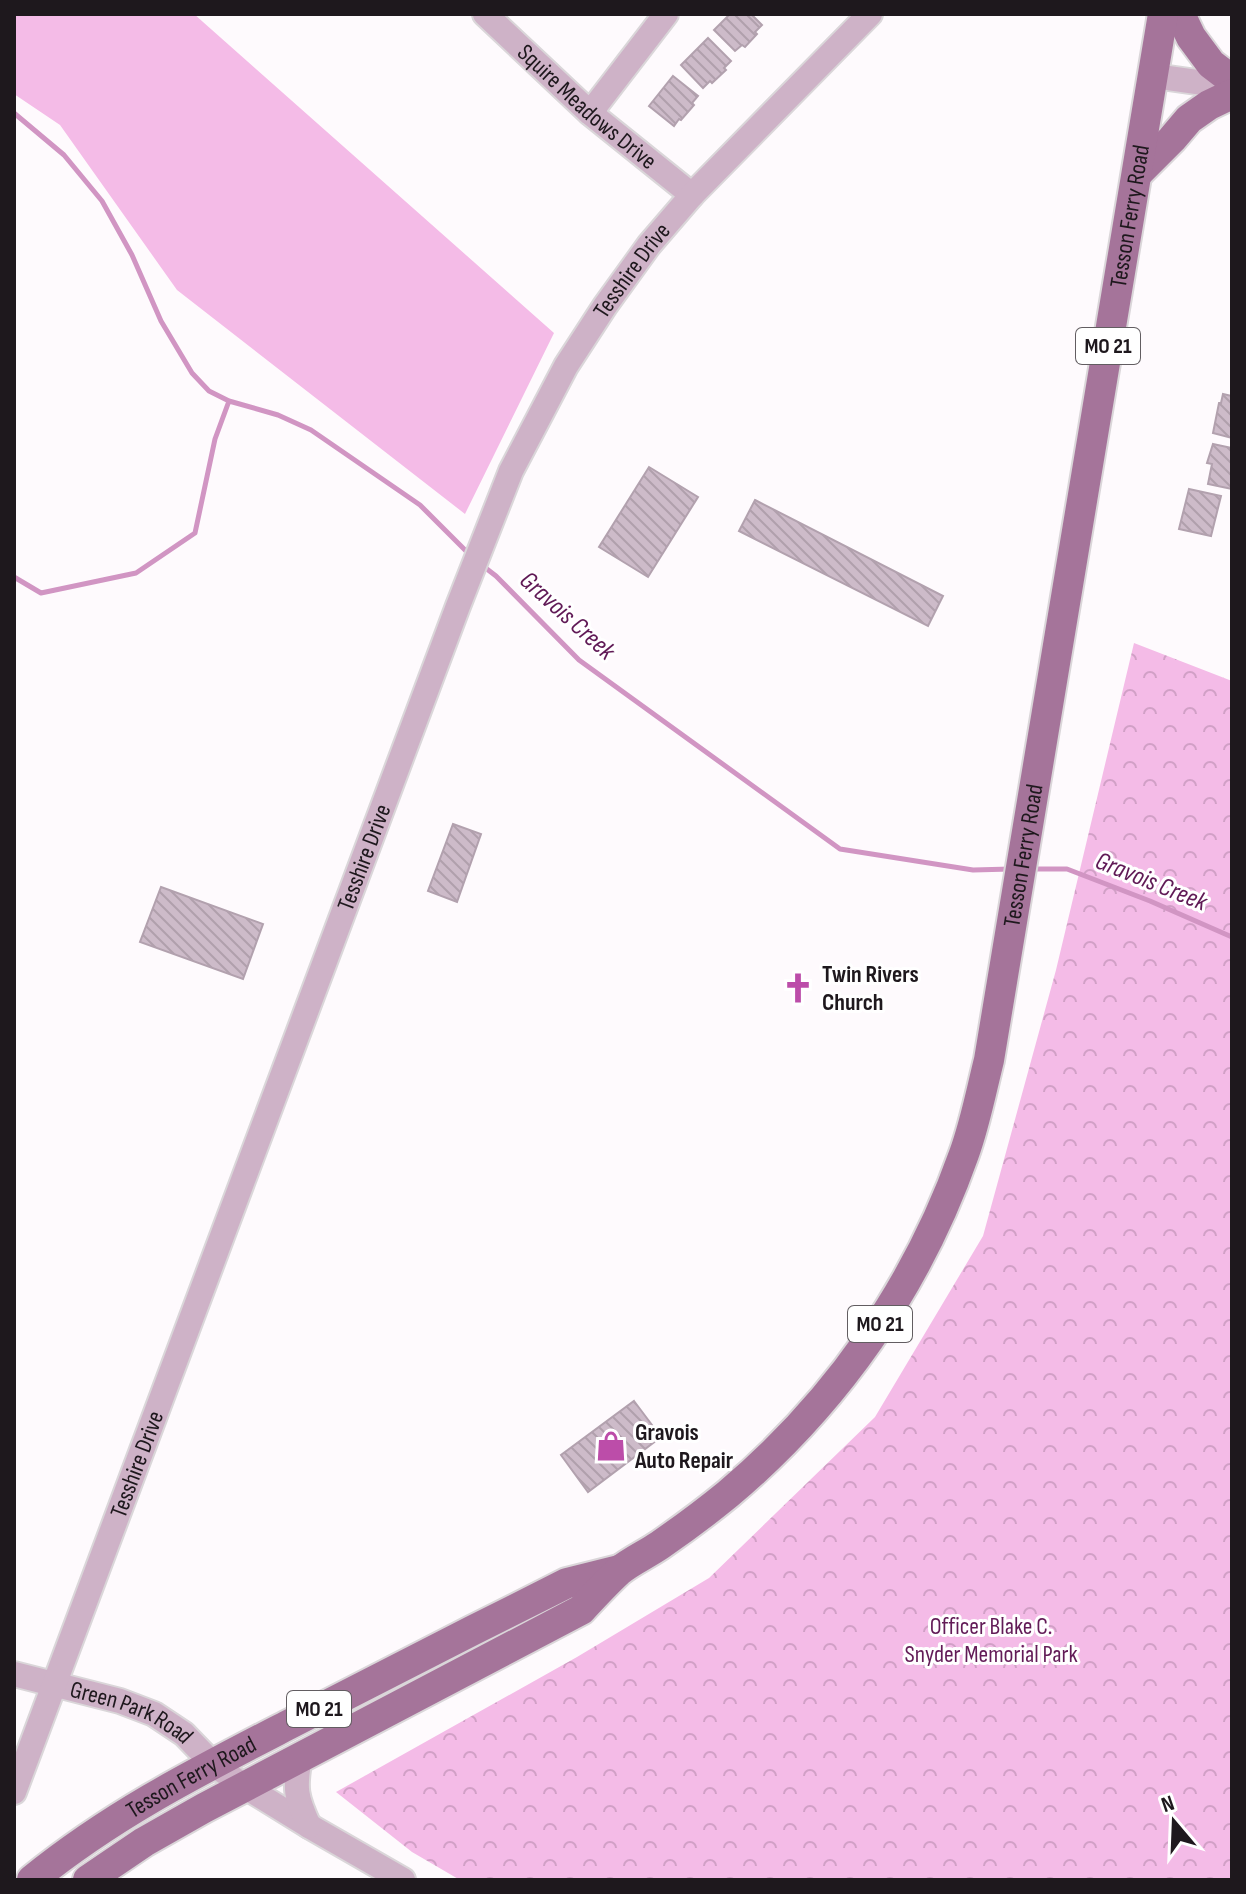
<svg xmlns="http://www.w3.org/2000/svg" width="1246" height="1894" font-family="'Sofia Sans Condensed',sans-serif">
<defs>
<pattern id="park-crowns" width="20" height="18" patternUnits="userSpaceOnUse" patternTransform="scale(2)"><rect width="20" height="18" fill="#f4bbe7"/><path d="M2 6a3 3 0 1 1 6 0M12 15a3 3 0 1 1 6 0" fill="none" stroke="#d1a0c6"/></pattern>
<pattern id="building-back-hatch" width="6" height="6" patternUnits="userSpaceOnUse" patternTransform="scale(2)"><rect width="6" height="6" fill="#cdbbc9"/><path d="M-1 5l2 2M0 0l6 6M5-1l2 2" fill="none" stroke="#b0a0ac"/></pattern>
</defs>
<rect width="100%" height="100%" fill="#fefafd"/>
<path fill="url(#park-crowns)" d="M1134,643L1232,681V1880H460L412,1852L336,1792L577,1657L709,1578L875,1417L983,1236L1056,970Z"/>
<path fill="#f4bbe7" d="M14,14H194L554,333L465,514L177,290L60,125L14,94Z"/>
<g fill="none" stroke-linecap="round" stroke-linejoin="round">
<path stroke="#d195c3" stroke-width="5" d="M14,113L64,155L102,201L132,255L161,321L192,373L209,391L229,401L278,415L311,430L420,505L469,554
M483,566L496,576L579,660L840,849L973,870L1011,869
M14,577L41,593L136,573L195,533L215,439L229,401
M1029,869H1067L1150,901L1232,937"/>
</g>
<path fill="url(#building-back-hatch)" stroke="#b2a1ae" stroke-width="2" d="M730,14H751L762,25L755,32L757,34L745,47L742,45L735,51L714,30Z
M708,38L731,61L724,68L726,70L712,83L710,81L703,88L681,65Z
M673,76L698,96L692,103L694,105L681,120L679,119L674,126L649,106Z
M1223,394L1232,396V438L1213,433L1219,403H1221Z
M1213,444L1232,448V489L1208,484L1212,464L1207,463Z
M649,467L698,497L648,577L599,547Z
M1189,489L1221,496L1211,536L1179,529Z
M755,500L943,596L928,626L739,531Z
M453,824L481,834L457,902L428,891Z
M161,887L263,924L243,979L140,942Z
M634,1401L661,1437L588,1492L561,1455Z"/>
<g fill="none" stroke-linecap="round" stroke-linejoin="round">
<g stroke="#dad6d9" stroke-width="28">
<g id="minor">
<path id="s1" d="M485,14L590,113L692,195"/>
<path d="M1154,76L1232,87"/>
<path d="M590,113L666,14"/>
<path id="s2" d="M14,1674L120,1701L154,1714L184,1734L213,1764L244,1786L309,1826L403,1880"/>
<path d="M300,1758C294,1788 296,1798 309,1826"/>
<path id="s3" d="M14,1792L458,606L511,471L566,366L605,306L649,245L692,195L870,14"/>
</g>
</g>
<g stroke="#dad6d9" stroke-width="34">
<g id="major">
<path d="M1180,14L1191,37L1211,64L1232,80"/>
<path d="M1137,174L1172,139L1189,119L1209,105L1232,94"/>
<path id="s4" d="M32,1880C112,1815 195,1773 286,1726C379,1678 473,1630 567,1583L619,1570"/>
<path id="s5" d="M88,1880L144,1842L204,1808L581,1610C593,1597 606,1583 619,1571C631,1561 647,1554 660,1545C683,1529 706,1512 728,1494C836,1403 917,1287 964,1154C975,1124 981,1092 989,1060L1163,14"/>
</g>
</g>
<use href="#minor" stroke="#ceb2c7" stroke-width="24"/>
<use href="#major" stroke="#a5749a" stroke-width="30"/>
</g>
<defs>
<g id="church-bare" transform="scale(2.4)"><path d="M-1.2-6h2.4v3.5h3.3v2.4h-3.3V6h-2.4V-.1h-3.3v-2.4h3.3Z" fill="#bc4da9" stroke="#fff" stroke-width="2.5" paint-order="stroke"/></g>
<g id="shop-bare" transform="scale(2.4)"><path d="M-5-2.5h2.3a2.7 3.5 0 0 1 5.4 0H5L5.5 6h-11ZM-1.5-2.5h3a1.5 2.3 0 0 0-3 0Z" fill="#bc4da9" stroke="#fff" stroke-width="2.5" paint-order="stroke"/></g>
</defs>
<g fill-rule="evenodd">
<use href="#church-bare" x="798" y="988"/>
<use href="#shop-bare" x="611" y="1446"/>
</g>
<g text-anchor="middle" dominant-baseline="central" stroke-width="6" stroke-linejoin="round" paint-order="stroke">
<g fill="#fff" stroke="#625d61" stroke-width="2">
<rect x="1076" y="328" width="64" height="36" rx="6"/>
<rect x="848" y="1306" width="64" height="36" rx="6"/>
<rect x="287" y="1691" width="64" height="36" rx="6"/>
</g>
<g font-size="22" font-weight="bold" fill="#1e181d">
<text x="1108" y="346">MO 21</text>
<text x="880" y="1324">MO 21</text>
<text x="319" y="1709">MO 21</text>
</g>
<g font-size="24" fill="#1e181d" stroke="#fff">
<text stroke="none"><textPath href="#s1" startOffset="138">Squire Meadows Drive</textPath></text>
<text stroke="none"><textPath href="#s5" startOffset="2122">Tesson Ferry Road</textPath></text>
<text stroke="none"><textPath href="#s3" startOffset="1646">Tesshire Drive</textPath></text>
<text stroke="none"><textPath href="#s5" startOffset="1474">Tesson Ferry Road</textPath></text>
<text stroke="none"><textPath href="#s3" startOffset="998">Tesshire Drive</textPath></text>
<text stroke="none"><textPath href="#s3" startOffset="350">Tesshire Drive</textPath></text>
<text stroke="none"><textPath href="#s2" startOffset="124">Green Park Road</textPath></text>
<text stroke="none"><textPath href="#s4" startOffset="190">Tesson Ferry Road</textPath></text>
</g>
<g font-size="24" font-weight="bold" fill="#1e181d" stroke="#fff" text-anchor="start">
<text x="822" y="974">Twin Rivers<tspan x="822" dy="28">Church</tspan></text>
<text x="635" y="1432">Gravois<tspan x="635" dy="28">Auto Repair</tspan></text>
</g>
<g font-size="24" fill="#621b57" stroke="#fff">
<text x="991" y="1626">Officer Blake C.<tspan x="991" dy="28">Snyder Memorial Park</tspan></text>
</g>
<g font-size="26" font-style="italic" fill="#601a56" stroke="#fff">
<text transform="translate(567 616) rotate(42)">Gravois Creek</text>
<text transform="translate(1151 882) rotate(22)">Gravois Creek</text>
</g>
</g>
<rect width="1246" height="1894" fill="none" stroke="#1e181d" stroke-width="32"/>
<g transform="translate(1174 1822) rotate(341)" stroke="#ffffff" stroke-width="6" paint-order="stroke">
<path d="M0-6L14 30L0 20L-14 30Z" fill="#1e181d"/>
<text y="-12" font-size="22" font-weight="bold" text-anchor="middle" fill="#1e181d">N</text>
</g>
</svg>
